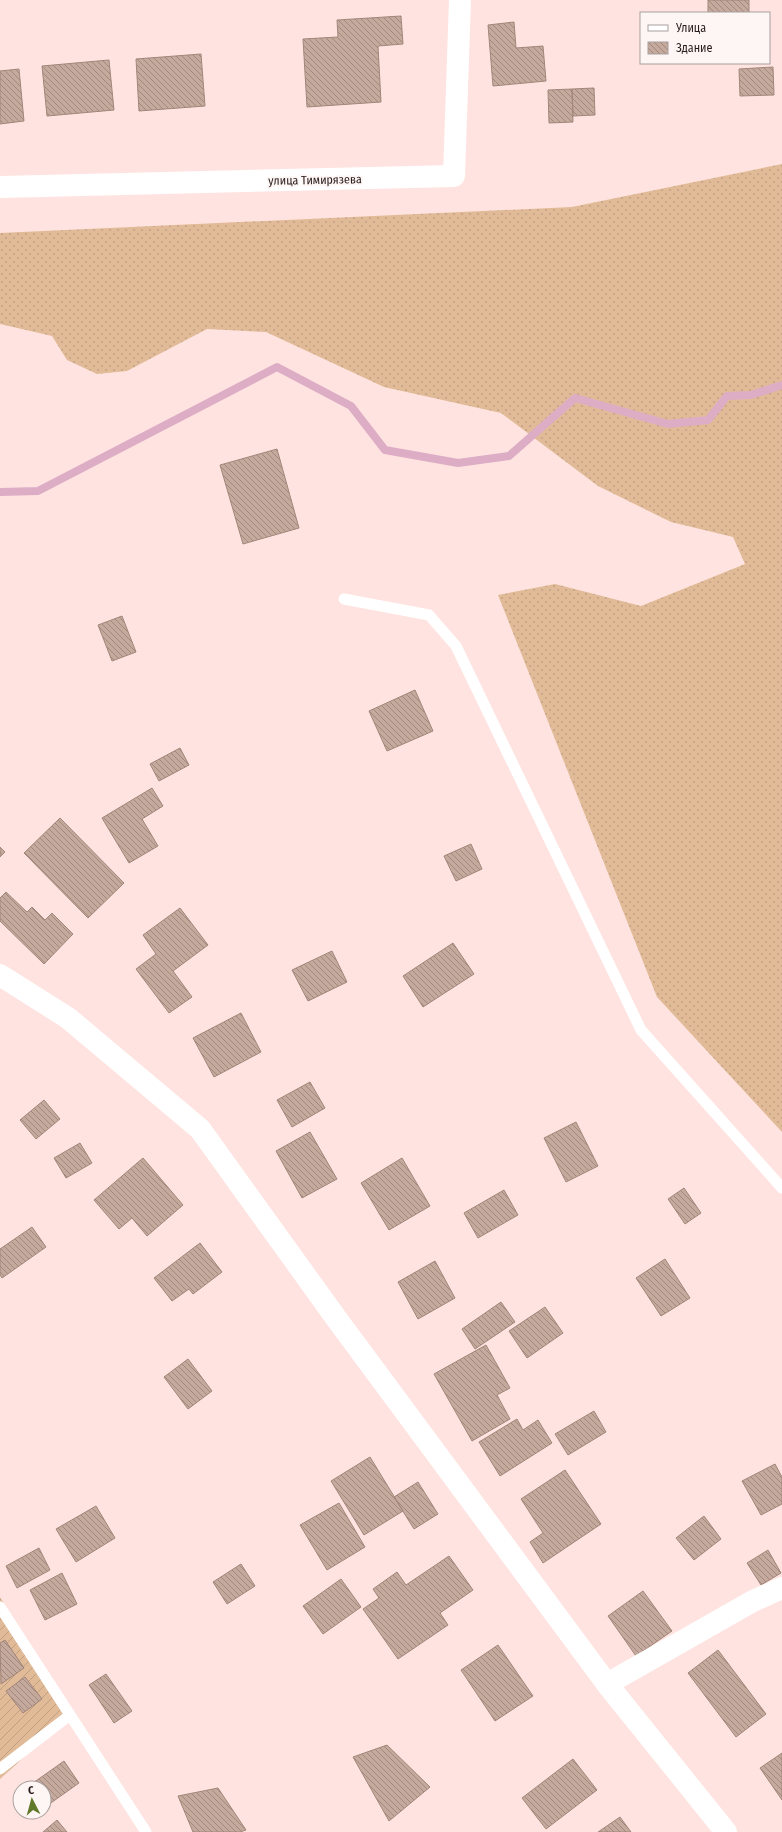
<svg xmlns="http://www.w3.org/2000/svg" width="782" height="1832" font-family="'Fira Sans Condensed',sans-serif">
<defs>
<pattern id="grass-dots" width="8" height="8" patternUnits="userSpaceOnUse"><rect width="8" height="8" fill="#e1bb97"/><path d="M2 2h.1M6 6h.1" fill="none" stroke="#c1a082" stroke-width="1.8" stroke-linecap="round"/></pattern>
<pattern id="garden-furrows" width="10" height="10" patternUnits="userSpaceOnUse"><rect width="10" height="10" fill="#e1bb97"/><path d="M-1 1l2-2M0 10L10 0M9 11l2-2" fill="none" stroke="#c1a082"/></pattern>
<pattern id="building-back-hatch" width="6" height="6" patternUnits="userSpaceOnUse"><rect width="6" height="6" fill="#c5a99c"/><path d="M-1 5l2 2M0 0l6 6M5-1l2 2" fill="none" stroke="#a0897e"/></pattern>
</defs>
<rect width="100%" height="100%" fill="#ffe3e0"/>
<path fill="url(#grass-dots)" d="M782,164V1132L657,997L498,595L555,584L641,606L745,564L733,537L671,522L598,486L501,413L384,387L266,332L207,329L127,371L97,374L67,360L52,336L0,324V233L572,207Z"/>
<path fill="url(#garden-furrows)" d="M0,1597L70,1715L0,1779Z"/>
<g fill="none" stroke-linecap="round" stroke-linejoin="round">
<path stroke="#ddadc6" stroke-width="8" d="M0,492L38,491L277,367L351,406L385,450L458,463L509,456L575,398L668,424L708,420L727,396L751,395L782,385"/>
</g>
<path fill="url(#building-back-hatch)" stroke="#a2867a" d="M708,0H749V13H708Z
M401,16L403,44L378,46L381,102L307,107L303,39L338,37L337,20Z
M514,22L516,48L543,46L546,81L493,86L488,25Z
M201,54L205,106L139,111L136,59Z
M109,60L114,110L47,116L42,66Z
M773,67L774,95L740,96L739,69Z
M19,69L24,121L0,124V71Z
M594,88L595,115L573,116L572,89Z
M572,89L573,122L549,123L548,90Z
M277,449L299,528L243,544L220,465Z
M122,616L136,652L112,661L98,625Z
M415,690L433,731L387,751L369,711Z
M180,748L189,765L159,781L150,764Z
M152,788L163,806L142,819L158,846L129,863L102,818Z
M60,818L124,883L88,918L24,853Z
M471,844L482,869L456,881L444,856Z
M0,847L5,852L0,857Z
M6,892L27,912L32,907L45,920L52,913L73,934L44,964L0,921V898Z
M180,908L208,945L173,971L192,997L169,1013L136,969L156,954L143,935Z
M453,943L474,974L423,1007L403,976Z
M332,951L347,982L308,1001L292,970Z
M241,1013L261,1052L214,1077L193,1038Z
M310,1082L325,1108L292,1127L277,1100Z
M44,1100L60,1119L36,1139L20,1120Z
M576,1122L598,1166L566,1182L544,1138Z
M310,1132L337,1179L302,1198L276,1151Z
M80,1143L92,1163L66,1178L54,1158Z
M143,1158L183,1205L147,1236L132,1218L119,1229L94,1200Z
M402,1158L430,1206L389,1230L361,1183Z
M684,1188L701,1213L685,1224L668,1199Z
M504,1190L518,1215L478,1238L464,1213Z
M32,1227L46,1247L2,1278L0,1275V1249Z
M200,1243L222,1272L193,1294L189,1289L172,1301L154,1278Z
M665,1259L690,1298L661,1316L636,1278Z
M435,1261L455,1298L418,1319L398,1282Z
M501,1302L515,1322L475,1349L462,1329Z
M545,1307L563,1333L527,1358L509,1331Z
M486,1345L510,1388L497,1395L510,1419L472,1441L434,1374Z
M188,1359L212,1391L188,1409L164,1377Z
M594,1411L606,1432L568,1455L555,1434Z
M517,1419L523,1430L538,1420L552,1443L500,1476L479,1442Z
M370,1457L403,1511L364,1535L331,1481Z
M775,1464L782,1477V1504L761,1515L742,1481Z
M565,1470L601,1524L543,1563L530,1542L543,1533L521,1499Z
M418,1482L438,1514L414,1529L394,1497Z
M339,1503L365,1547L327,1570L300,1525Z
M96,1506L115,1538L76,1562L56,1529Z
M704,1516L721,1539L694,1560L676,1538Z
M39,1548L50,1570L17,1588L6,1566Z
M768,1550L781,1573L761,1585L747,1563Z
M449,1556L473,1590L440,1613L448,1625L398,1659L363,1609L379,1598L373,1589L397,1572L406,1585Z
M241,1564L255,1586L227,1604L213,1582Z
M62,1573L77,1604L45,1620L30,1590Z
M341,1579L361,1607L323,1634L303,1606Z
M643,1591L672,1631L636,1656L608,1616Z
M5,1640L24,1668L1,1684L0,1643Z
M498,1645L533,1696L495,1721L461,1670Z
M718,1650L766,1714L736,1737L688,1673Z
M106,1674L132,1711L114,1723L89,1685Z
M25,1677L42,1699L23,1713L6,1691Z
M387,1745L430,1787L389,1821L353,1757Z
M782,1753V1800L760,1768Z
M573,1759L597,1790L546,1829L522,1798Z
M64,1761L79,1783L48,1805L44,1799V1788H36L33,1783Z
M218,1788L246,1830L240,1832H193L178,1796Z
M620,1817L631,1832H598Z
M57,1820L67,1832H43Z"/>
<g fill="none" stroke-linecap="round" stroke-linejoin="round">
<path stroke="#fff" stroke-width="11" d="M344,599L429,615L456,646L641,1030L782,1188
M0,1607L146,1832
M0,1769L70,1715"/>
<path stroke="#fff" stroke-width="22" d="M0,187L454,176L460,0
M0,975L68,1018L200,1129L336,1318L607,1684L726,1832
M607,1684L753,1601L782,1588"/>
</g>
<g text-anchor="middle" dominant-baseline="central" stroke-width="3.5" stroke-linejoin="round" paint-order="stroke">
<g font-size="12" fill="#271c1a" stroke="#fdf6f5">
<text transform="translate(315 180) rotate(-1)">улица Тимирязева</text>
</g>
</g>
<rect x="640" y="12" width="130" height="52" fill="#fdf6f5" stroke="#a79f9d"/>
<rect x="648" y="25" width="20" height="6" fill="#ffffff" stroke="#a79f9d"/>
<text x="676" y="32" font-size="12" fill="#271c1a">Улица</text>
<rect x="648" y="42" width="20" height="12" fill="url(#building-back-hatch)" stroke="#a79f9d"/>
<text x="676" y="52" font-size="12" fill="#271c1a">Здание</text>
<g transform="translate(32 1800) rotate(354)"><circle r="19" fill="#fdf6f5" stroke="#a79f9d"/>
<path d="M0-3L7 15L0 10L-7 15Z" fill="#61792b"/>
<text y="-6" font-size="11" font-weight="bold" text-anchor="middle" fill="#271c1a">С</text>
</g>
</svg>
